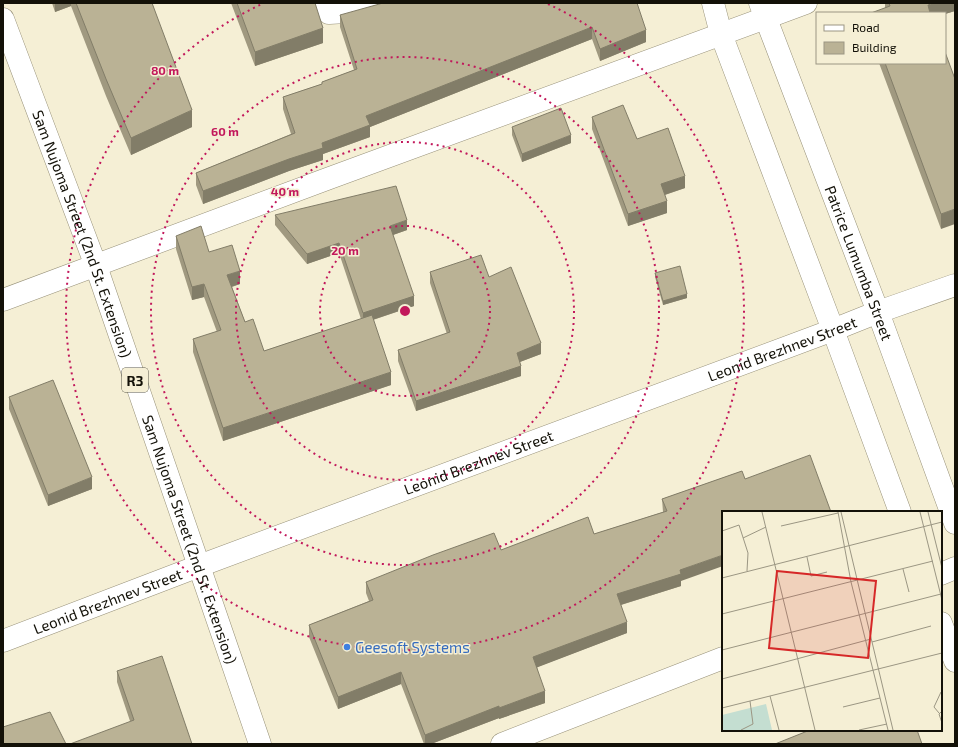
<svg xmlns="http://www.w3.org/2000/svg" width="958" height="747" font-family="'Exo 2',sans-serif">
<rect width="100%" height="100%" fill="#f5efd5"/>
<g fill="none" stroke-linecap="round" stroke-linejoin="round">
<g stroke="#979179" stroke-width="23">
<g id="minor">
<path d="M323,3L329,13L347,12L374,3"/>
<path d="M713,3L721,34L833,330L900,512"/>
<path id="s1" d="M760,3L878,312L955,523"/>
<path d="M3,300L327,179L806,3"/>
<path d="M941,574L955,568"/>
<path d="M941,623L955,661"/>
<path id="s2" d="M3,641L199,566L833,330L878,312L955,285"/>
<path d="M502,744L723,658"/>
</g>
</g>
<g stroke="#979179" stroke-width="23">
<g id="highway">
<path id="s3" d="M3,19L96,266L199,566L260,744"/>
</g>
</g>
<use href="#minor" stroke="#fff" stroke-width="22"/>
<use href="#highway" stroke="#fff" stroke-width="22"/>
</g>
<path fill="#a09980" d="M52,3H152L192,127L131,155L106,96L71,6L55,12Z
M231,3H315L323,43L255,66Z
M637,3L646,42L600,61L592,39L370,127V137L323,154V160L289,171L203,204L196,185V173L291,134L283,109V97L322,84V82L354,70L340,27V15Z
M885,3H889L955,11L945,14V13L885,8Z
M879,63H945L941,229Z
M592,117L637,139L685,188L665,195L667,213L628,226L592,129Z
M512,127L571,143L522,162L512,135Z
M275,215L407,230L393,235L414,306L373,320L391,385L223,441L193,352V339L217,332L204,297L192,300L176,249V236L209,252L240,284L232,287L245,322L264,351L361,319L339,253L307,264L275,225Z
M430,272L489,277L541,354L520,362L521,376L416,411L398,361V350L447,334L430,283Z
M655,273L687,298L663,305L655,277Z
M9,397L92,489L48,506L9,409Z
M742,471L681,581V586L621,605L627,633L537,667L545,703L499,719V718L431,744H424L401,684L338,709L309,637V625L369,601L366,593V582L501,550L594,534L663,512L662,499Z
M117,671L192,744L130,721L117,682Z"/>
<path fill="#827d68" d="M55,3H71V6L55,12Z
M934,3H955V11L945,14V13H928V5Z
M592,27V39L370,127V137L323,154V160L289,171L203,204V191L322,143L366,116Z
M323,28V43L255,66V52Z
M646,30V42L600,61V49Z
M192,110V127L131,155V138Z
M571,135V143L522,162V154Z
M685,176V188L661,196V184Z
M667,201V213L628,226V214Z
M955,209V224L941,229V214Z
M407,220V230L390,236V226Z
M339,243V253L307,264V254Z
M240,271V284L227,288V275Z
M204,284V297L192,300V287Z
M687,294V298L663,305V301Z
M414,296V306L363,323V313Z
M541,343V354L517,363V353Z
M521,366V376L416,411V401Z
M391,372V385L223,441V428Z
M92,477V489L48,506V495Z
M723,555V566L681,581V586L617,606V594L680,570Z
M627,622V633L533,669V657Z
M401,672V684L338,709V697Z
M545,691V703L499,719V708Z
M499,706V718L431,744H425V735Z"/>
<path fill="#bab295" stroke="#827d68" d="M76,3H152L192,110L131,138L106,79Z
M237,3H315L323,28L255,52Z
M383,3H637L646,30L600,49L592,27L366,116L370,125L322,143L323,148L289,159L203,191L196,173L295,133L283,97L322,84V82L357,69L340,15Z
M889,3H934L928,5L930,13H871L890,6Z
M945,52L955,79V209L941,214L885,63H945Z
M623,105L637,139L668,128L685,176L661,184L667,201L628,214L592,117Z
M561,108L571,135L522,154L512,127Z
M396,186L407,220L390,226L414,296L363,313L339,243L307,254L275,215Z
M201,226L209,252L232,245L240,271L227,275L245,322L253,319L264,351L372,315L391,372L223,428L193,339L221,330L204,284L192,287L176,236Z
M481,255L489,277L511,267L541,343L517,353L521,366L416,401L398,350L450,332L430,272Z
M680,266L687,294L663,301L655,273Z
M53,380L92,477L48,495L9,397Z
M810,455L831,512H723V555L680,570L681,574L617,594L627,622L533,657L545,691L499,708V706L425,735L401,672L338,697L309,625L373,600L366,582L433,555L494,533L501,550L588,517L594,534L667,511L662,499L742,471L745,479Z
M162,656L192,744H70L134,720L117,671Z
M50,712L66,744H3V727Z
M810,730H917L922,744H775Z"/>
<g fill="none" stroke="#c2185b" stroke-width="2" stroke-dasharray="2 4">
<circle cx="405" cy="311" r="85"/>
<circle cx="405" cy="311" r="169"/>
<circle cx="405" cy="311" r="254"/>
<path d="M548 4A339 339 0 1 1 262 4"/>
</g>
<circle fill="#3f7fe0" stroke="#f5efd5" stroke-width="1.5" cx="347" cy="647" r="4"/>
<g text-anchor="middle" dominant-baseline="central" stroke-width="3" stroke-linejoin="round" paint-order="stroke">
<rect fill="#f5efd5" stroke="#575446" stroke-width="1" x="122" y="368" width="26" height="24" rx="3"/>
<g font-size="14" font-weight="bold" fill="#131108">
<text x="135" y="380">R3</text>
</g>
<g font-size="15" fill="#131108" stroke="#f5efd5">
<text stroke="none"><textPath href="#s3" startOffset="229">Sam Nujoma Street (2nd St. Extension)</textPath></text>
<text stroke="none"><textPath href="#s1" startOffset="278">Patrice Lumumba Street</textPath></text>
<text stroke="none"><textPath href="#s2" startOffset="832">Leonid Brezhnev Street</textPath></text>
<text stroke="none"><textPath href="#s2" startOffset="508">Leonid Brezhnev Street</textPath></text>
<text stroke="none"><textPath href="#s3" startOffset="553">Sam Nujoma Street (2nd St. Extension)</textPath></text>
<text stroke="none"><textPath href="#s2" startOffset="112">Leonid Brezhnev Street</textPath></text>
</g>
<g font-size="15" fill="#366cbe" stroke="#f5efd5" text-anchor="start">
<text x="355" y="647">Geesoft Systems</text>
</g>
</g>
<g transform="translate(722 511)">
<rect width="220" height="220" fill="#f5efd5"/>
<path d="M44,193L50,219H0V204Z" fill="#c4ded1"/>
<path fill="none" stroke="#9b9683" stroke-width="1" d="M40,1L93,219M116,1L129,71L166,219M119,1L171,219M198,1L220,89M206,1L220,57M59,15L116,2M0,20L17,14L26,42L25,60M21,27L44,16M85,46L89,65L105,61M181,58L187,81M0,67L220,11M0,103L211,50M150,131L209,115M0,139L219,83M0,168L149,128M48,185L57,219M121,196L158,187M0,197L220,142M220,200L217,203L220,212M217,202L212,196L219,181M19,219L31,213L28,190M137,219L165,213"/>
<path fill="#d62828" fill-opacity="0.15" stroke="#d62828" stroke-width="2" d="M55,60L154,70L146,147L47,137Z"/>
<rect width="220" height="220" fill="none" stroke="#131108" stroke-width="2"/>
</g>
<circle cx="405" cy="311" r="6" fill="#c2185b" stroke="#f5efd5" stroke-width="2"/>
<g font-size="12" text-anchor="middle" font-weight="bold" fill="#c2185b" stroke="#f5efd5" stroke-width="3" stroke-linejoin="round" paint-order="stroke">
<text x="165" y="75">80 m</text>
<text x="225" y="136">60 m</text>
<text x="285" y="196">40 m</text>
<text x="345" y="255">20 m</text>
</g>
<rect width="958" height="747" fill="none" stroke="#131108" stroke-width="8"/>
<rect x="816" y="12" width="130" height="52" fill="#f5efd5" stroke="#9b9683"/>
<rect x="824" y="25" width="20" height="6" fill="#ffffff" stroke="#9b9683"/>
<text x="852" y="32" font-size="12" fill="#131108">Road</text>
<rect x="824" y="42" width="20" height="12" fill="#bab295" stroke="#9b9683"/>
<text x="852" y="52" font-size="12" fill="#131108">Building</text>
</svg>
